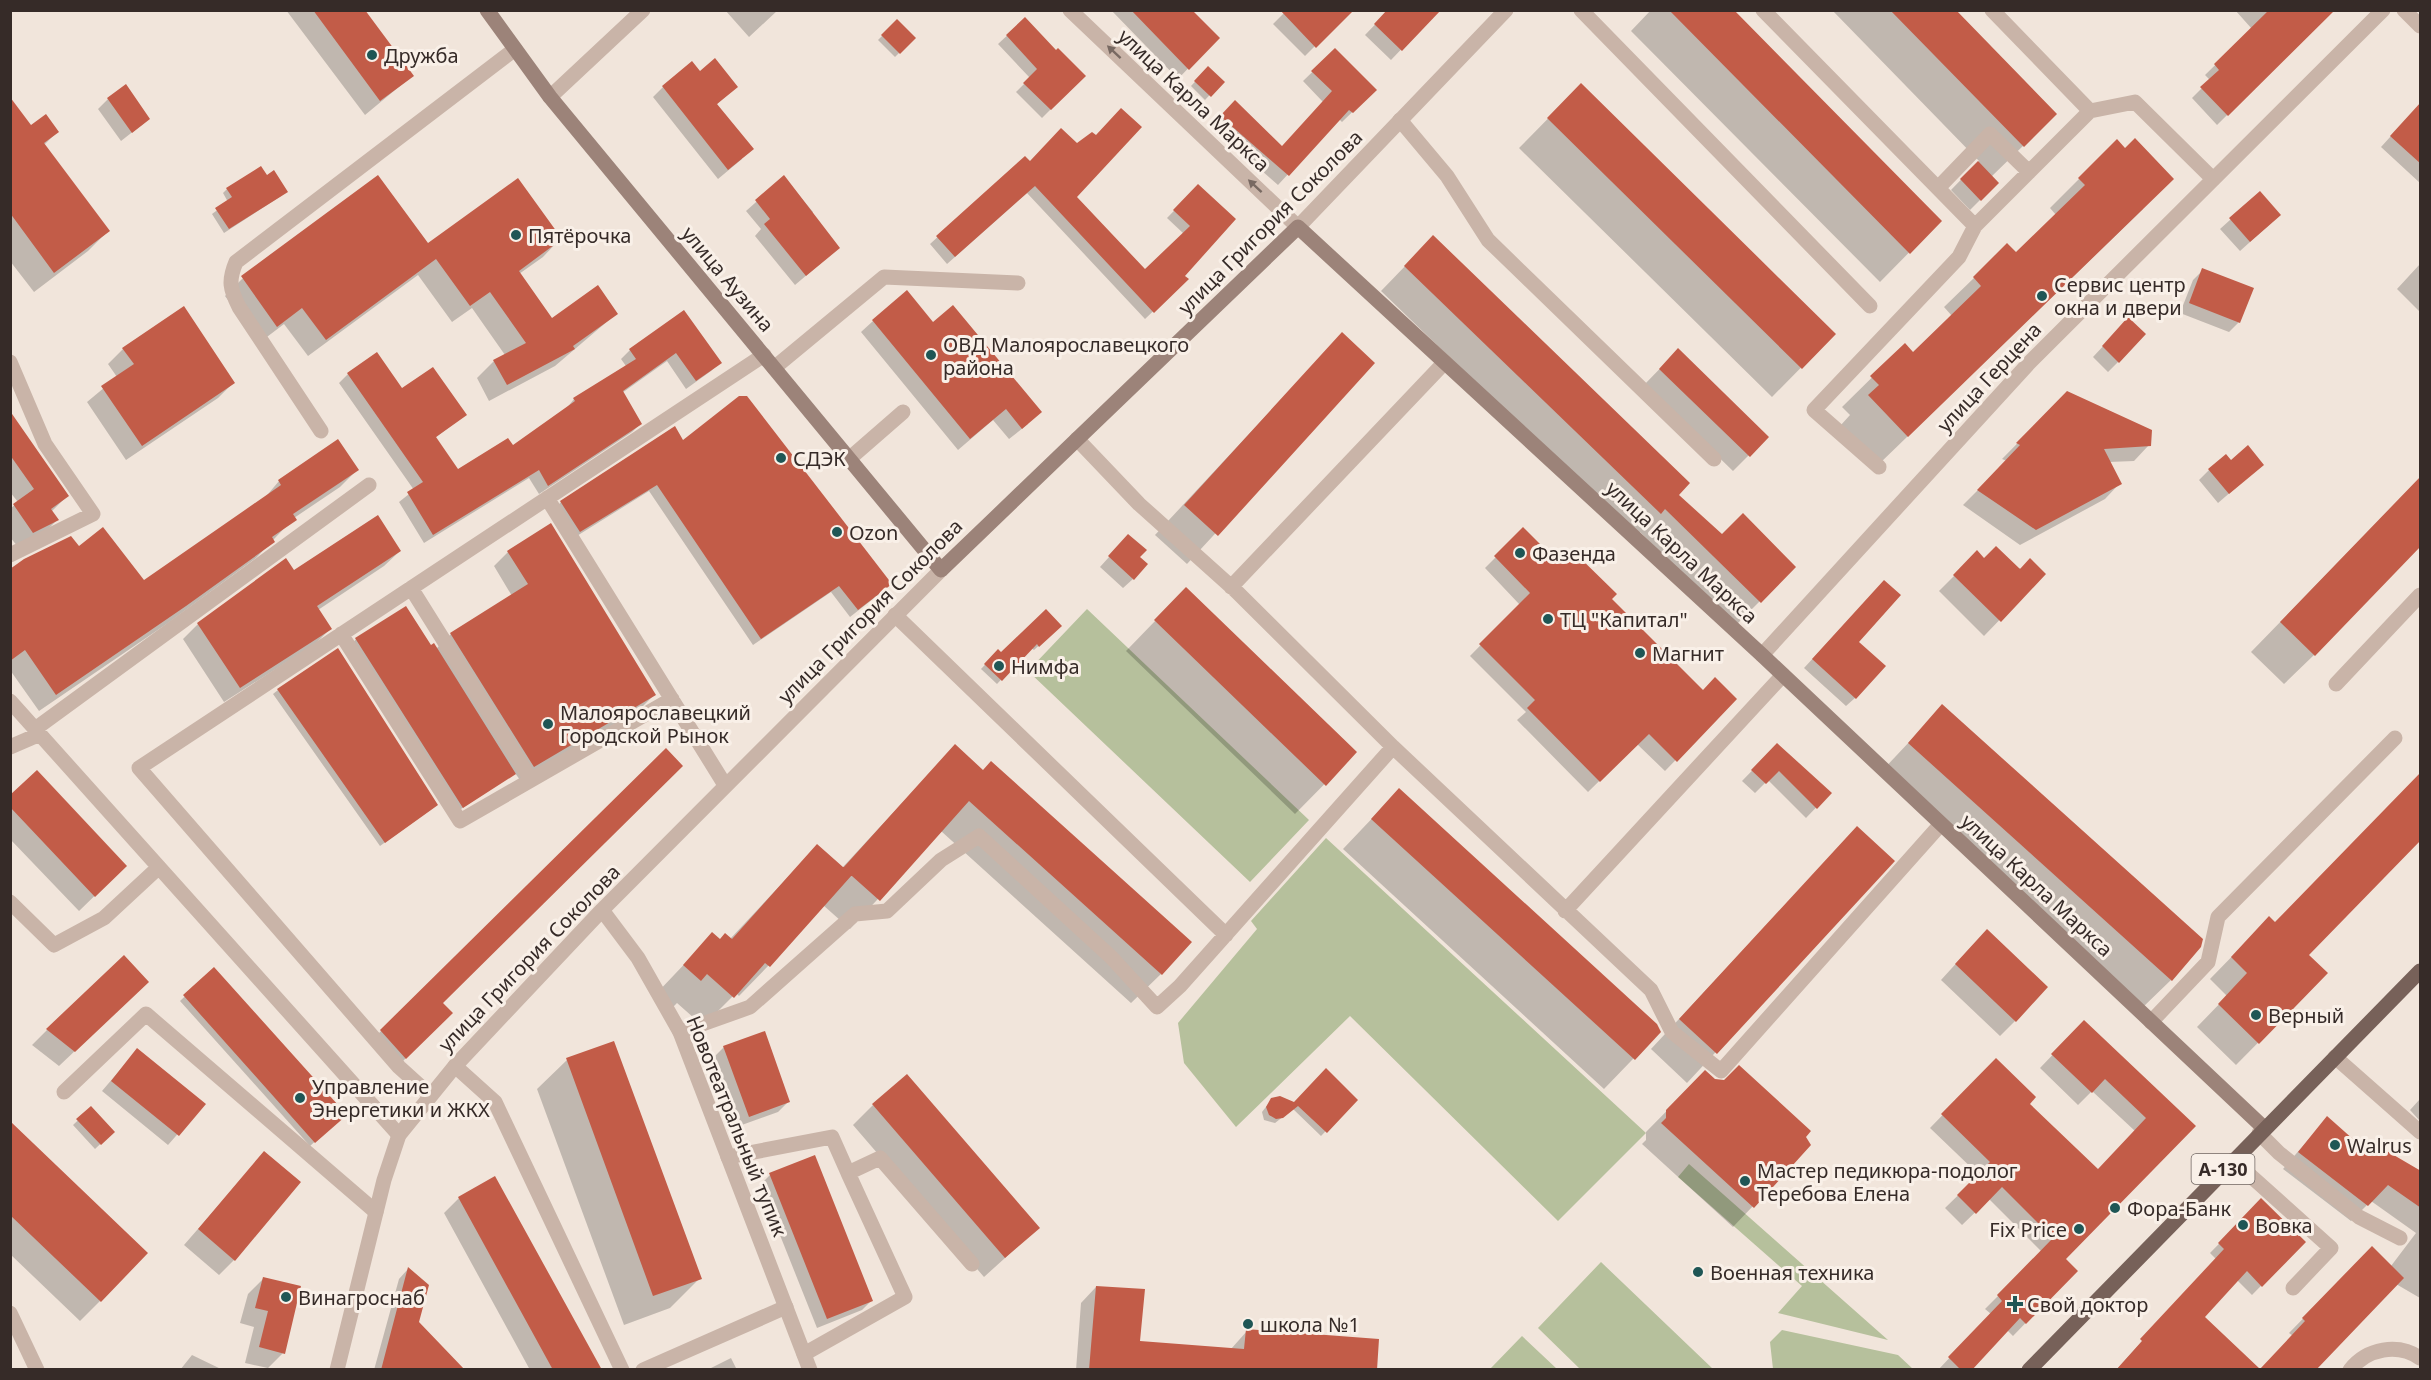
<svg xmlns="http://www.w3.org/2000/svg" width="2431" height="1380" font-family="'Noto Sans',sans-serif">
<rect width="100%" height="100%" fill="#f1e5db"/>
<path fill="#b6c09c" d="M1087,609L1309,820L1250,882L1028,671Z
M1326,838L1646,1133L1558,1221L1350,1016L1236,1127L1184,1063L1178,1023L1257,929L1251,921Z
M1689,1164L1888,1340L1778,1313L1802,1286L1678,1177Z
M1601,1262L1713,1369H1580L1538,1328Z
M1782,1330L1898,1355L1913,1369H1773L1770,1342Z
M1522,1336L1557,1369H1490Z"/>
<path fill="#0003" d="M286,10H363L412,76L365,115Z
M725,10H778L749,37Z
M1111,10H1189L1217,38L1178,79Z
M1287,10L1344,17L1305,56L1273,24Z
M1389,10L1435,14L1391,60L1365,35Z
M1651,10H1732L1940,221L1880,282L1631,31Z
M1832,10H1954L2026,143L1991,177L1997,183L1970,210L1951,190L1979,161Z
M2235,10H2319L2326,17L2217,125L2192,98L2210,80L2205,75L2252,29Z
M1025,19L1055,52L1084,76L1042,118L1016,92L1030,78L998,44Z
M897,21L914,38L895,57L878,40Z
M1335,50L1375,90L1342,122L1339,119L1278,185L1212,127L1235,102L1281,148L1323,102L1303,81Z
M1208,68L1222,82L1205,100L1191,86Z
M1581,85L1834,334L1772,397L1519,148Z
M663,87L726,96L716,105L742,159L718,179L653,97Z
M10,99L31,127L57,132L44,145L108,231L88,251L34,292L10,261Z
M108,99L149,119L121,141L98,109Z
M2420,104V183L2381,147Z
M1025,158L1075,197L1145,271L1184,234L1167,218L1198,186L1183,276L1187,279L1145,319L1027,193L947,264L930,244Z
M266,177L281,196L224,233L212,214L228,202L223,193L227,189Z
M378,177L428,245L560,239L543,257L519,274L551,320L616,314L555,366L489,401L477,378L494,361L505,355L472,308L452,322L418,275L308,356L284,324L259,343L225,296L242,279Z
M784,177L813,212L810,215L828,257L795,285L755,236L761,229L746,211Z
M2079,179L2143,209L1878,465L1840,426L1850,415L1842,407L1905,345L1913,354L1952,316L1944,307L2007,246L2016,255L2056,215L2050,208Z
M2260,193L2269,225L2240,251L2220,229Z
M1410,261L1722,536L1794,567L1736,625L1640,532L1636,537L1381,291Z
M2420,264V312L2397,289Z
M2203,270L2239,322L2229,332L2180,313L2193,280Z
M684,312L720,363L711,371L686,389L667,361L622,393L641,423L632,432L539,494L529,478L424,543L399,502L414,490L339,383L348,374L402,390L465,415L435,438L458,471L512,447L566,409L574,399L626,366L621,359L630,350Z
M873,321L933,324L1028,424L1009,439L993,420L958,450L861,332Z
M2119,329L2118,362L2108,372L2093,357Z
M1342,334L1373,363L1187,564L1155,535Z
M123,349L233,383L218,398L126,460L87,402L117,377L108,364Z
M1678,350L1767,437L1733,471L1644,385Z
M2067,393L2149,445L2134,461L2109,462L2120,483L2105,499L2020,545L1963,505L2007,461L2002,459Z
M10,414L67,496L51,512L57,520L42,535L18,547L10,537V509L18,502L10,492Z
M683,442L883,591L850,617L831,592L753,645L649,491L572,539L554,510L561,502Z
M2230,462L2262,465L2218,503L2199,480L2209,470Z
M357,470L340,487L294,518L256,558L168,623L39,711L10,670V571L78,548L143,582L263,500L279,481Z
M2420,478L2314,655L2284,684L2251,652Z
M1523,530L1559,566L1610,599L1702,692L1735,699L1665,771L1637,744L1588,792L1517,720L1526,712L1470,656L1520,605L1485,568Z
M1119,546L1133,579L1123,588L1100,567Z
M400,551L384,566L318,610L330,629L315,644L224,702L183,639L198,624L293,572Z
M508,552L654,695L640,709L520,780L515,773L458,811L352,644L356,639L436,649L451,634L512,596L494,566Z
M1977,553L1984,560L2044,574L1984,636L1939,591Z
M1875,591L1857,642L1855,698L1846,706L1804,668Z
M1157,619L1355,753L1295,814L1126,651Z
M1060,626L1034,650L1031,648L997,684L981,669L998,651L1001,654Z
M278,690L437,805L380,846L273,694Z
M1943,706L2171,980L2141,1009L1880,773Z
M1777,745L1830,793L1806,818L1768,780L1755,793L1742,781Z
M955,746L1161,974L1131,1003L941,831L850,929L823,905L768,966L739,996L736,993L703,1026L677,1003L671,1009L655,995L712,935L719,941L730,939L817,846L842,868Z
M666,751L441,1003L451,1013L401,1063L376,1036Z
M1399,790L1659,1032L1604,1089L1343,849Z
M10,797L110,881L79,911L10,839Z
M1857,828L1893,861L1687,1083L1651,1049Z
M2248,940L2307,955L2326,974L2236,1065L2197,1027L2227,996L2210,979Z
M1972,946L2015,1021L2000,1036L1941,980Z
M214,969L340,1119L310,1146L180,1001Z
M132,997L59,1066L32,1045L47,1030Z
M2084,1022L2194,1126L2064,1259L2076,1271L2013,1336L2007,1330L1970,1370H1938L1991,1314L1985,1309L2042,1252L1989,1199L1962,1225L1945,1208L1979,1175L1930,1128L1996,1060L2027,1104L2097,1171L2135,1131L2092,1091L2078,1105L2040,1068Z
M724,1047L788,1102L778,1112L739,1126L714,1057Z
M137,1050L204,1104L168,1145L102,1091Z
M567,1060L700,1278L670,1308L624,1325L537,1089Z
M1705,1072L1753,1206L1733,1227L1642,1144L1646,1140V1132Z
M2420,1099V1121L2410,1110Z
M1356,1100L1321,1136L1293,1109L1275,1123L1264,1120L1262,1112L1269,1103Z
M873,1105L1038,1228L984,1277L853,1125Z
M91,1108L113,1132L95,1149L73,1125Z
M2327,1118L2372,1157L2420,1173V1298L2396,1284L2293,1336L2289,1333L2372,1248L2391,1266L2416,1233L2371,1201L2351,1221L2283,1169Z
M10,1123L100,1301L80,1321L10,1254Z
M264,1153L234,1260L219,1275L184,1245Z
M770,1175L872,1300L862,1310L817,1328L760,1185Z
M459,1198L600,1370H530L444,1213Z
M2261,1201L2304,1242L2252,1295L2237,1280L2202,1317L2259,1370H2116L2216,1259L2210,1253Z
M408,1269L418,1323L463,1370H374L399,1279Z
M263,1279L283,1353L268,1368L245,1363L254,1327L240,1323L248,1294Z
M1096,1287L1139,1342L1231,1349L1247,1331L1376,1370H1076L1081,1303Z
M192,1355L223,1370H180Z
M731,1358L737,1370H707Z"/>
<path fill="#c25c48" d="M313,10H365L414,76L380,101Z
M1131,10H1192L1220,38L1189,70Z
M1280,10H1354L1316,48Z
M1387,10H1441L1402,51L1374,24Z
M1669,10H1734L1942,221L1910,254Z
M1890,10H1956L2057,114L2024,147Z
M2269,10H2335L2228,116L2200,87L2219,70L2214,64Z
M1025,17L1056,50L1058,48L1086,76L1051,110L1023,83L1037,69L1006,35Z
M897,19L916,38L900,54L881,35Z
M1335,48L1377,90L1353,113L1349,110L1289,176L1220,116L1235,100L1282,146L1332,91L1311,71Z
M715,58L738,87L717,104L754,149L728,170L662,86L692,61L700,71Z
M1208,66L1225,82L1211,97L1194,81Z
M1581,83L1836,334L1802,369L1547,118Z
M126,84L150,119L132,133L107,98Z
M10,97L31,125L46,114L59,132L44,143L110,231L54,273L10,213Z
M2421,102V164L2390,136Z
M1121,108L1142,127L1077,197L1145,269L1190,226L1173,210L1198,184L1236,219L1185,276L1189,279L1154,313L1035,186L955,257L936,236L1025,156L1030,161L1061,128L1077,143L1092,132L1096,135Z
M2135,138L2174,179L1908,437L1868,395L1879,385L1870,376L1905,343L1913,352L1981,286L1973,277L2007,243L2016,252L2085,185L2078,178L2117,139L2125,148Z
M1978,161L1999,183L1981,201L1960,179Z
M261,166L267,175L274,170L288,192L229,229L215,208L232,197L226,188Z
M378,175L428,243L518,178L562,239L519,271L552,318L598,285L618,314L573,346L575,349L507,385L493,360L526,343L490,292L470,306L436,259L326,340L302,308L277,327L241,276Z
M784,175L840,248L806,276L764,224L770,219L755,200Z
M2260,191L2281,215L2250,242L2229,218Z
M1433,235L1690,483L1679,495L1722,534L1743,513L1796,567L1761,603L1665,509L1661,514L1404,266Z
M2202,268L2254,288L2240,323L2189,303Z
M907,290L933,322L953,305L1042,412L1022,429L1006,409L970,439L872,320Z
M184,306L235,383L142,446L101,386L134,364L122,348Z
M684,310L722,363L696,381L676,353L623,391L642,424L548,486L539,470L433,535L407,492L423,482L347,373L377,352L402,388L433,367L467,415L436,437L458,469L508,438L513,445L575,401L573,398L636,359L629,349Z
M2128,317L2146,334L2119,363L2102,346Z
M1342,332L1375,363L1218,536L1184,505Z
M1678,348L1769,437L1750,457L1659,369Z
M2067,391L2152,430L2151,446L2104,449L2122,484L2036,530L1977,490L2020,445L2016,443Z
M739,396H747L892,584L858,610L839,586L761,639L657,485L580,532L560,501L675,426L683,440Z
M10,411L69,496L51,509L59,520L33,533L13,504L34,489L10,455Z
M338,439L359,470L293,514L297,520L272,537L275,542L186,606L56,695L25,650L10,661V569L24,559L71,536L79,546L103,527L144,580L281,485L278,480Z
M2248,445L2264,465L2229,494L2208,469L2226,454L2231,460Z
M2421,476V546L2315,656L2280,622Z
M378,515L401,551L317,606L332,629L240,688L197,623L286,558L294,570Z
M551,523L656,695L534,767L450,633L528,584L507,551Z
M1523,527L1559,563L1572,550L1617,594L1612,599L1703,690L1715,677L1737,699L1677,762L1649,734L1600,782L1527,708L1535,700L1479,644L1530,593L1494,556Z
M1128,534L1147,550L1140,557L1148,564L1134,580L1108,556Z
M1996,546L2020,569L2030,558L2046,574L2001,622L1953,575L1977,550L1984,558Z
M1884,580L1901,595L1859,642L1886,666L1856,699L1812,659Z
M1186,587L1357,752L1326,786L1154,620Z
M406,606L431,645L434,643L516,774L463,808L355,638Z
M1046,609L1062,626L1039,647L1037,644L1002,681L984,664L998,649L1001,652Z
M338,648L438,805L385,843L277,689Z
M1942,704L2203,939L2201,947L2172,981L1908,743Z
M1777,743L1832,793L1817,809L1779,771L1766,784L1751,770Z
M955,744L983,770L991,761L1192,942L1162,975L969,801L880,901L843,868Z
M666,748L683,766L443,1003L453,1013L406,1059L380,1030Z
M37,770L127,866L95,897L10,807V795Z
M2421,772V840L2309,955L2328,973L2259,1044L2218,1004L2247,973L2231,957L2269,916L2275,922Z
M1399,788L1657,1024L1661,1032L1635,1060L1371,819Z
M1857,826L1895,861L1717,1054L1679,1019Z
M817,844L852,875L770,967L765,963L734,998L707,974L701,981L683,965L712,932L720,939L725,933L732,939Z
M1987,929L2048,987L2016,1022L1955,964Z
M124,955L149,982L75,1052L46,1029Z
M214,967L347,1115L315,1143L183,995Z
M2084,1020L2196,1126L2066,1259L2078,1271L2026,1324L2020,1318L1972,1370H1961L1948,1357L2002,1301L1997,1295L2053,1238L2002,1187L1976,1214L1957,1195L1990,1162L1941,1114L1996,1058L2036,1097L2030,1104L2098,1169L2146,1118L2105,1079L2092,1093L2051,1054Z
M765,1031L790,1102L749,1117L723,1046Z
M614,1041L702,1279L653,1296L566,1058Z
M137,1048L206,1104L179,1136L111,1081Z
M1739,1065L1811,1131L1806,1137L1811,1145L1754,1208L1661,1123L1666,1118V1110L1705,1070L1715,1079L1724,1080Z
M1326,1068L1358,1100L1327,1133L1298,1106L1283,1118L1276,1119L1269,1115L1266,1107L1271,1098L1280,1096L1294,1102Z
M907,1074L1040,1228L1005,1258L872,1104Z
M91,1106L115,1132L101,1145L76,1119Z
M2327,1116L2372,1156L2380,1147L2421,1171V1208L2388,1185L2368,1206L2298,1152Z
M10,1121L148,1253L101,1302L10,1215Z
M264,1151L301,1182L235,1261L198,1229Z
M815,1155L873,1301L827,1319L769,1173Z
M495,1176L602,1370H553L458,1197Z
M2261,1198L2306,1242L2262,1287L2247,1271L2205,1317L2260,1369L2305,1321L2302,1318L2372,1246L2404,1278L2316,1370H2116L2142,1341L2140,1339L2224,1249L2218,1243Z
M408,1267L429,1285L419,1322L465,1370H381Z
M263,1277L301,1286L285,1354L259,1347L268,1311L255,1308Z
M1096,1286L1145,1289L1140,1341L1244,1349L1246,1329L1379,1339L1377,1370H1089Z"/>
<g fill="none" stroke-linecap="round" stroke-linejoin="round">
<path stroke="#c9b4a8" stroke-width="15" d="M1581,10L1870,306
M1763,10L1975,226L2090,111L1992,10
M2090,111L2135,102L2213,179
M1400,120L1447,176L1488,240L1714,459
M1938,188L1990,134L2029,172
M10,362L45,444L93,514L10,555
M774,368L884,277L1018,283
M321,431L239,307C230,289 228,281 236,262L515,49
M1077,439L1139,504L1236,591L1393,747L1651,990L1672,1032L1721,1071L1941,824
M849,459L903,412
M1879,467L1814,410L1959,257L1975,226
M547,498L725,785
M1231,587L1445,362
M411,588L531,780
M895,615L1226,935
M341,634L460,821L672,699
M2336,684L2420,595
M10,701L399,1135
M35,729L369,485
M10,747L40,734
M10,902L54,945L104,918L159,867
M1565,911L1783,675
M2151,1022L2208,962L2218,917L2395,738
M680,1032L750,1007L855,914L887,911L941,860L979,836L1111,957L1157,1007L1180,986L1393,747
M2335,1057L2420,1132
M455,1066L495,1102L622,1370
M64,1092L146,1014L376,1212
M430,1095L399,1067L139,768L764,355
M2259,1133L2279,1153L2359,1217L2400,1238
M728,1157L832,1137L848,1173
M2233,1160L2331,1248L2293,1288
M10,1313L37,1370
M804,1354L905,1297L848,1173L880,1158L972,1264
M643,1370L786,1307
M2350,1370C2367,1348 2398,1343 2420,1358"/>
<path stroke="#c9b4a8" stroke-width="15" d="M1070,10L1298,227
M2404,10L2420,26
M550,97L643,10
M1762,655L2029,363L2383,10
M602,910L638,958L680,1032L810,1370
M337,1370L384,1180L399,1135L455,1066L602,910L941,570"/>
<path stroke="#c9b4a8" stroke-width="15" d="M1298,227L1506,10"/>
<path stroke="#9c8379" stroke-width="15" d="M487,10L550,97L941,570L1298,227L1762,655L2264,1128"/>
<path stroke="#776159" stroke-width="15" d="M2029,1370L2420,971"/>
</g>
<defs><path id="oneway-solid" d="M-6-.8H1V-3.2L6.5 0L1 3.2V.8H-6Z" transform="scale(1.5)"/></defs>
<g fill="#786962">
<use href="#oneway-solid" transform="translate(1114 52) rotate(-137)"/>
<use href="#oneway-solid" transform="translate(1255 186) rotate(-137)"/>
</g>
<g fill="#1f5655" stroke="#f9f0e8" stroke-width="2">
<circle cx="372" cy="55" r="6"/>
<circle cx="516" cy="235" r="6"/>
<circle cx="2042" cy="296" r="6"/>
<circle cx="931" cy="355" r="6"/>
<circle cx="781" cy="458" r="6"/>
<circle cx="837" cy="532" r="6"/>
<circle cx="1520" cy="553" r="6"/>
<circle cx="1548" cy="619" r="6"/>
<circle cx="1640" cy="653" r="6"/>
<circle cx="999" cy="666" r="6"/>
<circle cx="548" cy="724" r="6"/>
<circle cx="2256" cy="1015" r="6"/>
<circle cx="300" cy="1098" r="6"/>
<circle cx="2335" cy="1145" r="6"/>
<circle cx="1745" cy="1181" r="6"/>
<circle cx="2115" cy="1208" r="6"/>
<circle cx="2243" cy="1225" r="6"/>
<circle cx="2079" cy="1229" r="6"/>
<circle cx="1698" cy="1272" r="6"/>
<circle cx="286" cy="1297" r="6"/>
<path d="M2012 1295h6v6h6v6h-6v6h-6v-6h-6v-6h6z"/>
<circle cx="1248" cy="1324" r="6"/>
</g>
<g text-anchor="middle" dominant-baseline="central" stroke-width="6" stroke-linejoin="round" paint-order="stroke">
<rect fill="#f9f0e8" stroke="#706662" stroke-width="1.5" x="2191.5" y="1154" width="63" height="30" rx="4.5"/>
<g font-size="18" font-weight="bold" fill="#362b28">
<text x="2223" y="1169">А-130</text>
</g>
<g font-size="20" fill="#362b28" stroke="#f9f0e8" text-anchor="start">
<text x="384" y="55">Дружба</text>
<text x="528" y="235">Пятёрочка</text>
<text x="2054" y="284">Сервис центр<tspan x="2054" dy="23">окна и двери</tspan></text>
<text x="943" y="344">ОВД Малоярославецкого<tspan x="943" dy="23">района</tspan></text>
<text x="793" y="458">СДЭК</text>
<text x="849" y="532">Ozon</text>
<text x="1532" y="553">Фазенда</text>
<text x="1560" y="619">ТЦ "Капитал"</text>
<text x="1652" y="653">Магнит</text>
<text x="1011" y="666">Нимфа</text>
<text x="560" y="712">Малоярославецкий<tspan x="560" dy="23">Городской Рынок</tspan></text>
<text x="2268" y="1015">Верный</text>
<text x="312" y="1086">Управление<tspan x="312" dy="23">Энергетики и ЖКХ</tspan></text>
<text x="2347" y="1145">Walrus</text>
<text x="1757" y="1170">Мастер педикюра-подолог<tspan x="1757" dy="23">Теребова Елена</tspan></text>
<text x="2127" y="1208">Фора-Банк</text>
<text x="2255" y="1225">Вовка</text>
<text x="2067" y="1229" text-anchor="end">Fix Price</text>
<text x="1710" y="1272">Военная техника</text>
<text x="298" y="1297">Винагроснаб</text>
<text x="2027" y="1304">Свой доктор</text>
<text x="1260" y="1324">школа №1</text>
</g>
<g font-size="20" fill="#362b28" stroke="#f9f0e8">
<text transform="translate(1194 100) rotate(43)">улица Карла Маркса</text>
<text transform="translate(1270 222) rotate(-45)">улица Григория Соколова</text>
<text transform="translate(728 279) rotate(50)">улица Аузина</text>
<text transform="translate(1989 377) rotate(-47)">улица Герцена</text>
<text transform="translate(1682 552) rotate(43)">улица Карла Маркса</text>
<text transform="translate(870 611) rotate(-45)">улица Григория Соколова</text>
<text transform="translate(2037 885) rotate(43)">улица Карла Маркса</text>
<text transform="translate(529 958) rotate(-46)">улица Григория Соколова</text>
<text transform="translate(737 1126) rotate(68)">Новотеатральный тупик</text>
</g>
</g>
<rect width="2431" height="1380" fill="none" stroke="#362b28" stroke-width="24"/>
</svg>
